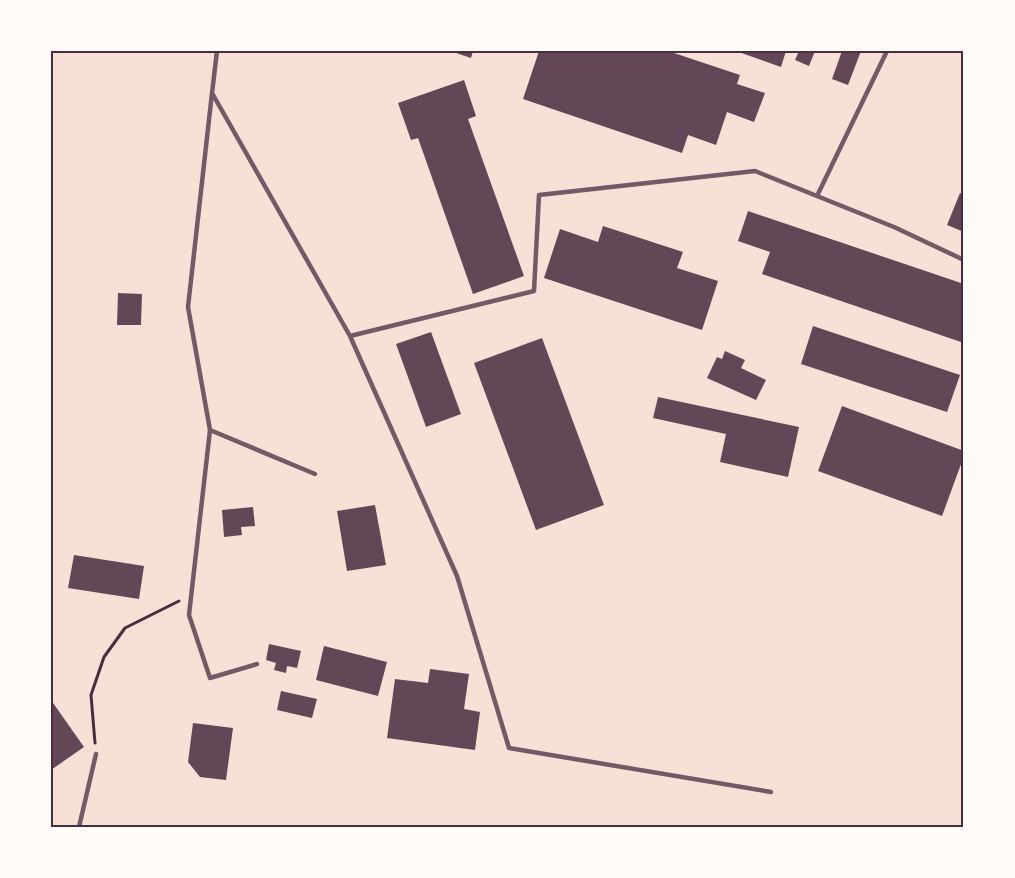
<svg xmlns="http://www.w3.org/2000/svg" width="1015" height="878" font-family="'Noto Sans',sans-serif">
<rect width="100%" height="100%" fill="#f7e1d7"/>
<path fill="#644757" d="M450,51H473L471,58Z
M539,51H668L740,75L737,84L765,93L754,122L727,112L716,145L688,135L682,153L523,99Z
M736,51H786L781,67Z
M799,51H815L809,66L795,60Z
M842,51H861L848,85L832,79Z
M464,80L476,116L468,119L524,276L473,294L418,138L411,140L398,103Z
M960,193L964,195V232L947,225Z
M748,211L964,284V333L961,342L762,274L770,252L738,241Z
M603,226L683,252L677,268L718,281L702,330L544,278L560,229L598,242Z
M118,293L142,294L141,325H117Z
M813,326L960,375L947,412L801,364Z
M431,332L461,414L426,427L396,344Z
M542,338L604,505L536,530L474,363Z
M725,351L745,360L741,368L766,380L756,400L707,378L717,357L722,359Z
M658,397L799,427L788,477L720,462L726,434L653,418Z
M842,406L964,451V456L942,516L818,471Z
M375,505L386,565L347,571L337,511Z
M253,507L255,526L241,527L242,535L224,537L222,510Z
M74,555L144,566L139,599L68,588Z
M269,644L301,651L297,668L287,666L286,673L274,670L276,663L266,660Z
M324,646L387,662L378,696L316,680Z
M430,669L469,674L464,709L480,712L475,750L387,738L395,679L428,683Z
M281,691L317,699L312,718L277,710Z
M51,700L84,747L51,770Z
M193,723L233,728L226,780L200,777L188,762Z"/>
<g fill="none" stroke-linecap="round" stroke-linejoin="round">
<path stroke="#4a2c40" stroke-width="3" d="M95,743L91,695L104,657L125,628L179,601"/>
<path stroke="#755966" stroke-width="4.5" d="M217,51L212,93L350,336L457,576L509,748L771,792
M212,93L188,307L210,430L315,474
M817,196L887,51
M350,336L534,291L539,195L755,171L894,227L964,260
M210,430L189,615L210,678L257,664
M79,827L96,754"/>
</g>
<rect width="1015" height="878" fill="none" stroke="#fffaf5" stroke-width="105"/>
<rect x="52" y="52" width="910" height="774" fill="none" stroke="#4a2c40" stroke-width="2"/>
</svg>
